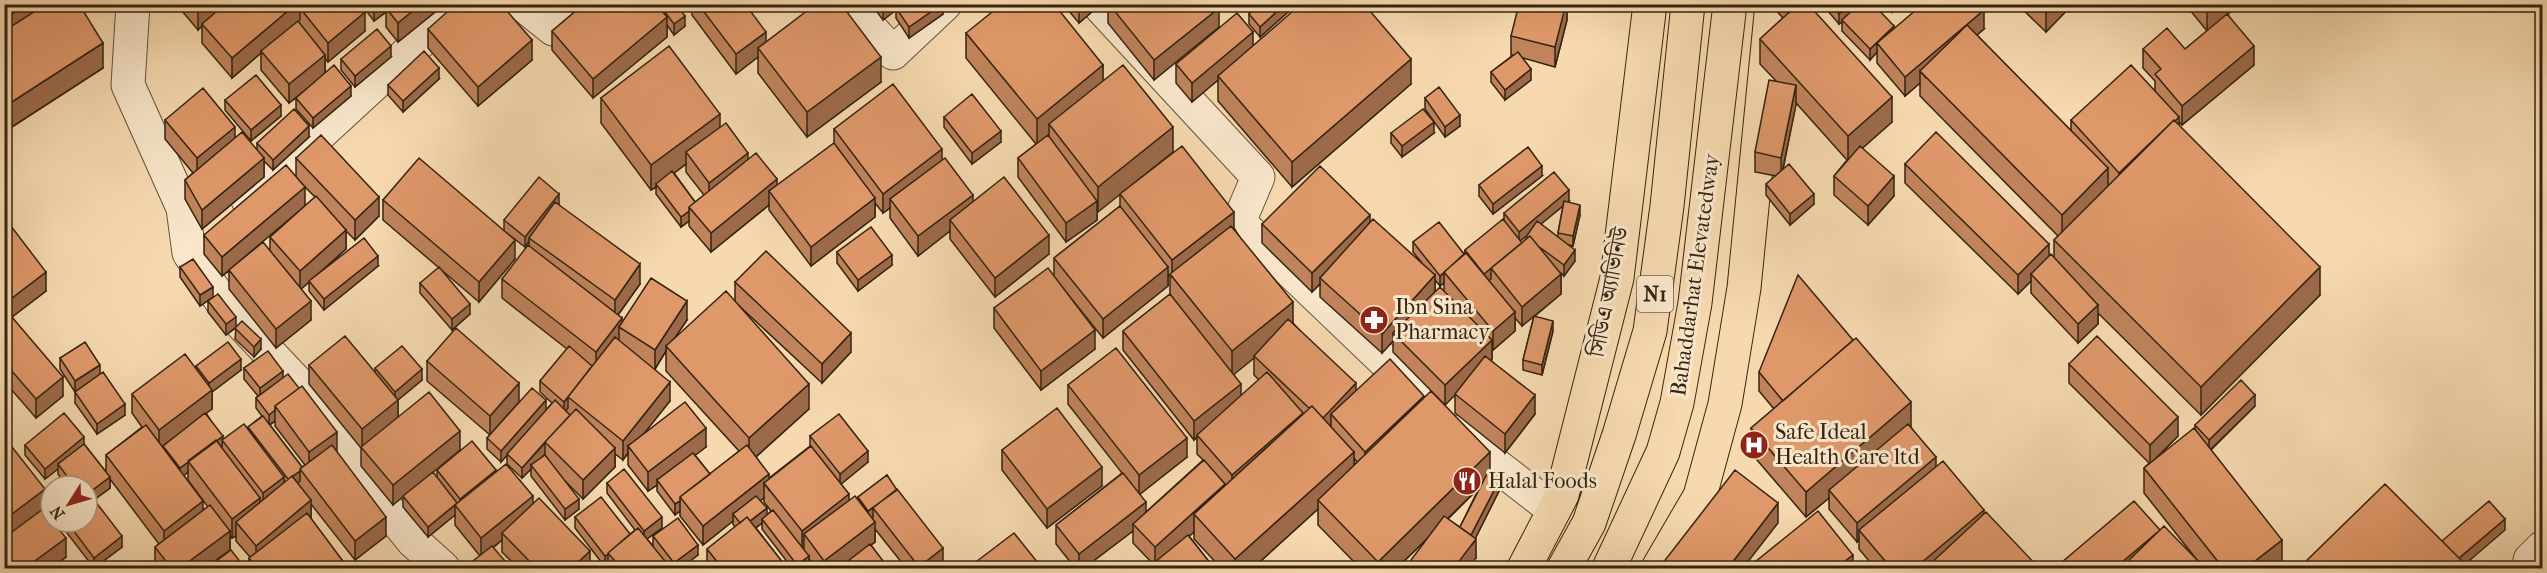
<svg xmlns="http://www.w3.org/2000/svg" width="2547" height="573" font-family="'IM FELL French Canon','Noto Serif Bengali',serif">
<rect width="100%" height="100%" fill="#f6d9af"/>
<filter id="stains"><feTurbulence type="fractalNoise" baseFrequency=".00333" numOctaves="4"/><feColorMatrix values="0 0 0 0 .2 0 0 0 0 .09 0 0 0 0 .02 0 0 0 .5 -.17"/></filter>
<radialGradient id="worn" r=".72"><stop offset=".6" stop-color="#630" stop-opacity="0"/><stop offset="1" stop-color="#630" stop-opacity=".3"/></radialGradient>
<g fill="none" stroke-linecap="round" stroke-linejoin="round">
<g stroke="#655138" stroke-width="35">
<path id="street" d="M133,4L128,85L183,208L189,253L224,305L306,392L365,482L413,541L443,568
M522,4L553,29L580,4
M848,4L893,53L945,4
M1098,4L1258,177L1239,222L1419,394
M248,200L461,4
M1458,432L1479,452L1554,510
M2540,568L2530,560L2542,548"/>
</g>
<g stroke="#352411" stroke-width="35">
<path id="highway" d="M1524,568L1562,495L1617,278L1650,4
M1564,568L1589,523L1619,435L1650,331L1667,206L1688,4
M1609,568L1663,452L1677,403L1695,303L1730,4
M1658,568L1700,496L1725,404L1744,288L1772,4"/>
</g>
<use href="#street" stroke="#f9e6cb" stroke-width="33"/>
<use href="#highway" stroke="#f6d9af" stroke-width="33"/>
</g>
<path fill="#c0835b" stroke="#352411" stroke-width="1.5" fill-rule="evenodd" d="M4,4H31V14L37,10L33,4H79L103,68L4,132Z
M176,4H359L365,31L328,62L325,58V73L351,96L313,128L296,109V98L289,103L261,70V53L232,78L202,43V26L198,30Z
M361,4H445L398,42L386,27V12L374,21Z
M584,4H676L685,26L674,35L667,25V37L593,98L552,50V31Z
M692,4H745L766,42L881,82L807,137L758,73V57L736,74L692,15Z
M871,4H943V14L909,38L896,18V10L883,20Z
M1063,4H1101L1079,23Z
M1108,4L1219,27L1154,80L1108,23Z
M1259,4H1297L1260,37L1249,24V14Z
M1567,4V20L1555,67L1523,58L1531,80L1505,100L1491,82V72L1513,55H1511V36Z
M1770,4H1810V6L1892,122L1862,148L1894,196L1868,225L1834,195V176L1847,160L1796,103L1783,170L1814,204L1790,225L1766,195V184L1776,176L1755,172V152L1776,81L1760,64V39L1783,18Z
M1822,4H1873L1894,30L1984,29L1977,35L2071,131V120L2155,91V81L2143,68V49H2185L2207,31L2185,4H2240L2228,14L2254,65L2182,125L2179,122V126L2320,295L2201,415L2098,313V324L2078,343L2031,293V281L2018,294L1905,183V164L2049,257L2054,258V240L2058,236L1920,96V83L1905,96L1877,63V52L1870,60L1842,31V22L1839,24Z
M1886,4H1900L1892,12Z
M2017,4H2073L2046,32Z
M428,29L532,60L478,106L428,48Z
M966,33L1103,65L1098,212L1097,210V220L1066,242L1018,177V158L1036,144L966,58Z
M1253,46L1411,84L1292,187L1218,101V80L1192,102L1176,83V64Z
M391,57L355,87L341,70V59Z
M439,79L403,112L388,95V85Z
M601,98L720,127L748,160L777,186L834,143V129L942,160L973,202L1049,254L995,297L950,239V231L918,256L890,218V208L883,213L875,203V217L811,266L769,210V205L711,252L689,226V221L681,227L656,194V187L651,190L601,123ZM686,164V172L704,195L695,202L674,173Z
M1425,98L1460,126L1445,137L1425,109Z
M225,100L281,116L251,141L225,110Z
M944,117L1001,142L972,164L944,127Z
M165,120L257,150V143L309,137L273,170L264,161V177L202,229L185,199V180L193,173L165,139Z
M1391,133H1434L1402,157L1391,143Z
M296,158L379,216L355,240L346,231V249L325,268L378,266L324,310L309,291V282L301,289L311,320L276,348L229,289V271L222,276L204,254V235L296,176ZM305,187L315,197L270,237V250L253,251Z
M1542,176L1493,214L1479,196V185Z
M1120,194L1234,228L1293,323L1356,391L1490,471L1501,487L1475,539L1476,558L1426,540L1397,568H1360L1318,525V509L1253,568H1221L1194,539V532L1189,536L1214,568H1155V566L1133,543V531L1084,568H1075L1056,544V525L1122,473L1068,404V385L1187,457L1140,494L1146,512L1203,460L1197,454V437L1194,440L1123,350V331L1170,294V277L1168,274V286L1103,338L1062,287L1095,349L1041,390L994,328V308L1054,277V258L1120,206ZM1254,358V375L1259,380L1241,396L1234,374ZM1354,458L1357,462L1354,465ZM1479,488L1460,527L1448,519Z
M383,200L515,259L479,302L383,220Z
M1569,201L1568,202L1580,215L1573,246L1569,245L1575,261L1564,276L1561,273V294L1535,316L1553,331L1542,375L1523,370V360L1534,316L1522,326L1515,318V331L1493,350L1492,348V359L1491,360L1535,414L1505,453L1455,413V394L1445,405L1393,352V341L1382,353L1320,297V284L1312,292L1262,243V224L1370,223L1422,263L1413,252V242L1464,254L1465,250L1504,220V213ZM1563,206L1558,233V237L1541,224ZM1527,235L1526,239L1522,243L1520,241ZM1435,280L1440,286L1444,283V291L1435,292Z
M559,204V205L640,284L618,315L622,323L687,320L675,337L809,409L756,457L769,478L810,446V436L868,462L841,484L849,500H858V497L887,475L943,568H906L875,529V542L871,545L887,568H816L809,559V566L806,568H792L762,529V523L756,528L787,568H707V549L735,527L733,524V521L703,545L680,516V511L675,515L657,491V485L648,491L628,465V453L623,460L615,454V467L583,499L565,481L579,509L565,520L531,476V469L522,478L507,464V455L501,462L487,449V438L490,435L427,381V361L519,402L546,410L552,403L540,392V381L567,349L502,298V279L529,246V241L525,247L504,231V220ZM666,351V371L739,451L710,474L695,455L706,447L643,434L670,401L655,369ZM764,498V502L771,511L767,515L760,500Z
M4,217L46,291L12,317L63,396L36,418L4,381V322L7,319L4,315Z
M837,252L892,265L858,291L837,263Z
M180,267L213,297L200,306L180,277Z
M735,282L851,352L822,383L735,302Z
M420,283L470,314L452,330L420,293Z
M208,301L261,349L254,357L235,339L236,328L226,335L208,312Z
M60,358L100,375L125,415L97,434L75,403V392L60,369Z
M2069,364L2178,436L2158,457L2195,429V425L2255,406L2211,450L2282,565L2278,568H2055L2160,530L2197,560L2144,493V468L2149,463L2069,383Z
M309,365L375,372V368L422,380L398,400V418L460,450L408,492L437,477V470L496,472L533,504L590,568H518L502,552V540L493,548L480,556L455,525V515L428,537L403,507V496L393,505L361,466V448L309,384Z
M196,366L241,370L212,392V409L206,413L223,440L248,429V427L262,416L256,408V398L258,396L244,379V368L283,378L336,451L386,536L355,560L311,504V519L348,568H249V558L250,557L236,541V536L232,538L230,536V550L205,568H157L155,566V547L159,544L110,479V488L87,505V486H66L58,474V469L45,479L25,455V445L84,444L106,472V455L142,427L132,413V394L196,368ZM275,421V426L305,465L302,467L270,425ZM188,472V480L208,507L203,510L184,475Z
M1759,372L1911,427L1936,467L2039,568H1875L1859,549V540L1857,542L1829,509V498L1806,517L1751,453V428L1774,409L1759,391Z
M1002,450L1102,486L1047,528L1002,470Z
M4,452L45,508L43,509L66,557L51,568H4Z
M607,483L662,528L647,539L653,546V536L698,555L681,568H670L669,567V568H608V565L605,567L575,528V517L630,534L635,530L607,493Z
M67,522L122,547L94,568L67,533Z"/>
<path fill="#9c6a4a" stroke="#352411" stroke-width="1.5" d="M28,4H31V22L4,39V19Z
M198,4H229L202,24V26L198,30Z
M296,4H310L300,8V20L262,52L261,51V53L232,78V58Z
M374,4H395L386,8V12L374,21Z
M421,4H445L398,42V23Z
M883,4H903L896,8V10L883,20Z
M942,4H943V14L909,38V27Z
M1079,4H1101L1079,23Z
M1285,4H1297L1260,37V27Z
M1564,4H1567V20L1555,67V47Z
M1850,4H1862L1842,20V22L1839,24V14Z
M1892,4H1900L1892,12Z
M2055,4H2073L2046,32V13Z
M2210,4H2240L2207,31V6Z
M1219,8V27L1154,80V60Z
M1984,10V29L1926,78L1920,71V83L1905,96V77Z
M365,12V31L328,62V43Z
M685,16V26L674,35V24Z
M667,17V37L593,98V79Z
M1894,26V36L1877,43V52L1870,60V49Z
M766,32V51L758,48V57L736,74V54Z
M1253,32V51L1218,76V80L1192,102V83Z
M532,40V60L478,106V87Z
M103,43V68L4,132V107Z
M391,46V57L355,87V76Z
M2254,46V65L2182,125V106Z
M325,55V74L289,103V84Z
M881,57V82L807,137V112Z
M1411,59V84L1292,187V162Z
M1103,65V90L1049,124V135L1037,144V119Z
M439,68V79L403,112V101Z
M1531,69V80L1505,100V90Z
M1796,85V105L1781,177V158Z
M351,86V96L313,128V118Z
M1892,97V122L1848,161V136Z
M281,105V116L251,141V130Z
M720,114V139L686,152V164L658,185L656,184V187L651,190V165Z
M1460,115V126L1445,137V127Z
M2179,117V136L2119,192V173Z
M1434,122V133L1402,157V146Z
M309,126V137L273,170V160Z
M235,127V146L197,177V158Z
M1173,127V152L1098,212V187Z
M1001,131V142L972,164V153Z
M942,149V168L890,199V208L883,213V194Z
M748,153V172L709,202V183Z
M264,158V177L202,229V210Z
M1542,166V176L1493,214V204Z
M2108,168V193L2062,240V215Z
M1894,176V196L1868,225V206Z
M777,179V199L769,191V205L711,252V233Z
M305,187V206L222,276V257Z
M1569,190V201L1519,242V232Z
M559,194V204L531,239L529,238V241L525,247V237Z
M1814,194V204L1790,225V214Z
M973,195V214L950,220V231L918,256V236Z
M379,197V216L355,240V220Z
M875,198V217L811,266V247Z
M1097,201V220L1066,242V223Z
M1580,205V215L1573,246V236Z
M689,211V221L681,227V217Z
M1234,212V231L1172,277V260Z
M1370,215V234L1320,278V284L1312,292V273Z
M346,230V249L300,290V271Z
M1049,235V254L995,297V278Z
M515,240V259L479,302V282Z
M2049,244V263L2031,274V281L2018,294V275Z
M1575,250V261L1564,276V265Z
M892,255V265L858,291V280Z
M378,256V266L324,310V299Z
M640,264V284L615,319V300Z
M1168,267V286L1103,338V319Z
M2320,267V295L2201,415V387Z
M1491,268V279L1484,285V274Z
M46,272V291L8,320V301Z
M1444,273V283L1440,286V276Z
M1561,274V294L1522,326V307Z
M1435,275V294L1393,333V341L1382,353V334Z
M213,287V297L200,306V295Z
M311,301V320L276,348V329Z
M687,301V320L668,348L666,346V351L655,369V350Z
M1293,302V327L1254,356V358L1232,376V351Z
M470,304V314L452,330V319Z
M2098,305V324L2078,343V324Z
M1515,312V331L1493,350V331Z
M236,317V327L226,335V324Z
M622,318V329L619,327V341L596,371V352Z
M1553,321V331L1542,375V365Z
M1095,330V349L1041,390V371Z
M851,333V352L822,383V364Z
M261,339V349L254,357V347Z
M1492,340V359L1445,405V385Z
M241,359V370L212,392V409L159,449V430L209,392V383Z
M100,365V376L75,392V381Z
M422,369V380L398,400V419L362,448V429L395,402V392Z
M283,371V381L260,399V388Z
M63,377V396L36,418V399Z
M670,382V401L631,450L628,446V453L623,460V441Z
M519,383V402L490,435V416Z
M1356,383V402L1331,414V428L1321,419Z
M809,384V409L749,463V438Z
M1241,384V403L1197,435V437L1194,440V421Z
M1535,395V414L1505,453V434Z
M2255,395V406L2209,451V440Z
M1424,396L1365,471V452Z
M568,398V408L564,413V402Z
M546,400V411L501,462V451Z
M1911,402V427L1829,490V498L1806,517V492Z
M125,404V415L97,434V424Z
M275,410V421L269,425V415Z
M1303,413L1232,494V475Z
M2178,417V436L2150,464V445Z
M706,428V447L659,483L657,480V485L648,491V472Z
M460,431V450L393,505V485Z
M337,432V451L309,472V452Z
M223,436L222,447L194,468L189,462Z
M84,437V448L58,464V469L45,479V469Z
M1187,438V457L1139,495V475Z
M545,443V454L533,467L531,465V469L522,478V468Z
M615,448V467L583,499V480Z
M868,451V462L840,485V474Z
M1354,452V477L1318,500V509L1253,568H1235V559Z
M1490,452V477L1397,568H1378V562Z
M1936,457V476L1859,530V540L1857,542V523Z
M188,462V472L180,479V468Z
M1102,467V486L1047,528V509Z
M496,470V480L460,509V499Z
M300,471V481L288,490V480Z
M769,474V490L764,483V498L737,518L733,514V521L703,545V526Z
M110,477V488L87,505V494Z
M284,477V496L263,512V493Z
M1501,477V487L1472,545L1476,539V558L1468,568H1454Z
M1225,484L1194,514V532L1157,565L1155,563V547Z
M45,489V508L4,540V520Z
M849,494V513L804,534V548L802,550V531Z
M533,496V515L502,533V540L481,557V538Z
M260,498V517L236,522V536L232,538V519Z
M579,499V509L565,520V509Z
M311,500V519L256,565V546Z
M203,501V520L164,550V531Z
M680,501V511L675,515V504Z
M1146,502V521L1133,524V531L1084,568H1079V554Z
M1778,503V523L1743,568H1728Z
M455,505V515L428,537V527Z
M767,508V519H762V523L743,537V527Z
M873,508V518L868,522V511Z
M1984,510V530L1937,568H1915Z
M386,517V536L355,560V541Z
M662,517V528L644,541V531Z
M2505,519V530L2463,566V568H2455V562Z
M875,522V542L839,568H824V561Z
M2160,530L2138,568H2115Z
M230,531V550L205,568H180Z
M122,536V547L94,568V558Z
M66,538V557L51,568H25Z
M2282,540V565L2278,568H2246Z
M698,545V555L681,568H674V563Z
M943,548V568H919V567Z
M590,551V568H572Z
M608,554V565L605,567V556Z
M1853,555V568H1836Z
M809,556V566L806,568H797V565Z"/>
<path fill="#df986a" stroke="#352411" stroke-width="1.5" d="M4,4H28L4,19Z
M46,4H79L103,43L4,107V31Z
M225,4H296L232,58L202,24Z
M305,4H359L365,12L328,43L300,8Z
M391,4H421L398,23L386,8Z
M456,4H501L532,40L478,87L428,29Z
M584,4H656L667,17L593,79L552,31Z
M659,4H676L685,16L674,24Z
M698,4H745L766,32L736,54Z
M816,4H841L881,57L807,112L758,48Z
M900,4H942L909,27L896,8Z
M1002,4H1054L1103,65L1037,119L966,33Z
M1109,4H1216L1219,8L1154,60Z
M1259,4H1285L1260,27L1249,14Z
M1301,4H1364L1411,59L1292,162L1218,76Z
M1519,4H1566L1555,47L1511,36Z
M1780,4H1798L1789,13Z
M1798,4H1808L1892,97L1848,136L1760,39Z
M1831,4H1850L1839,14Z
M1859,4H1873L1894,26L1870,49L1842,20Z
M1923,4H1979L1984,10L1905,77L1877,43Z
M2037,4H2055L2046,13Z
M1237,13L1253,32L1192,83L1176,64Z
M2227,14L2254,46L2182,106L2155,74L2161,69L2143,49L2167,28L2185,49Z
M298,21L325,55L289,84L261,51Z
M1967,25L2108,168L2062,215L1920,71Z
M377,29L391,46L355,76L341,59Z
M669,46L720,114L651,165L601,98Z
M424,51L439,68L403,101L388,85Z
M1518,52L1531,69L1505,90L1491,72Z
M334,65L351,86L313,118L296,98Z
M1123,65L1173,127L1098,187L1049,124Z
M2131,65L2179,117L2175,121L2174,120L2119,173L2071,120Z
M256,75L281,105L251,130L225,100Z
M1769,80L1796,85L1781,158L1755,152Z
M893,84L942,149L883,194L834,129Z
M1439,87L1460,115L1445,127L1425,98Z
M203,88L235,127L197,158L165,120Z
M972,94L1001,131L972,153L944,117Z
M294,109L309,126L273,160L257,143Z
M1423,109L1434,122L1402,146L1391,133Z
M2174,120L2320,267L2201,387L2054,240Z
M726,123L748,153L709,183L686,152Z
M242,132L264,158L202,210L185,180Z
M1936,132L2049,244L2018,275L1905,164Z
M321,135L379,197L355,220L296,158Z
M1048,135L1097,201L1066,223L1018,158Z
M834,143L875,198L811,247L769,191Z
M1182,146L1234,212L1172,260L1120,194Z
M1860,146L1894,176L1868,206L1834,176Z
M1528,147L1542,166L1493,204L1479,185Z
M756,153L777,179L711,233L689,207Z
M419,158L515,240L479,282L383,200Z
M945,158L973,195L918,236L890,199Z
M1789,164L1814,194L1790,214L1766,184Z
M286,165L305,187L222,257L204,235Z
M1320,166L1370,215L1312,273L1262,224Z
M672,171L695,202L689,207V211L681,217L656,184Z
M1554,172L1569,190L1519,232L1504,213Z
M539,177L559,194L525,237L504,220Z
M1004,177L1049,235L995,278L950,220Z
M316,196L346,230L300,271L270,237Z
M1564,201L1580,205L1573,236L1558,233Z
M555,202L640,264L615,300L529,238Z
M1120,206L1168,267L1103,319L1054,258Z
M4,217L46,272L8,301L4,296Z
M1373,219L1435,275L1382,334L1320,278Z
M1503,219L1522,243L1484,274L1465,250Z
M1537,221L1575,250L1564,265L1538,246L1530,236L1527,238L1526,237Z
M1439,222L1464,254L1440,276L1413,242Z
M1231,226L1293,302L1232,351L1170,274Z
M871,227L892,255L858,280L837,252Z
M1530,236L1561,274L1522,307L1491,268Z
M364,238L378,256L324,299L309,281Z
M263,242L311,301L276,329L229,270Z
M528,245L622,318L596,352L502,279Z
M766,251L851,333L822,364L735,282Z
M1466,253L1515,312L1493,331L1444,272Z
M2051,254L2098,305L2078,324L2031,274Z
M193,259L213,287L200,295L180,267Z
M439,267L470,304L452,319L420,283Z
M1048,268L1095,330L1041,371L994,308Z
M1798,275L1853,340L1783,401L1759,372Z
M651,278L687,301L655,350L619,327Z
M1440,287L1492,340L1445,385L1393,333Z
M726,291L809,384L749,438L666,346Z
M218,294L236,317L226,324L208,301Z
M1170,294L1241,384L1194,421L1123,331Z
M11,316L63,377L36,399L4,362V322Z
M1534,316L1553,321L1542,365L1523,360Z
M1288,319L1356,383L1323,418L1312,406L1309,408L1254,356Z
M242,321L261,339L254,347L235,328Z
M456,328L519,383L490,416L427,361Z
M345,336L398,400L362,429L309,365Z
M2097,336L2178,417L2150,445L2069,364Z
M615,337L670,382L623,441L568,397Z
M1856,338L1911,402L1806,492L1751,428Z
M85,342L100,365L75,381L60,358Z
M228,342L241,359L209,383L196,366Z
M402,346L422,369L395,392L375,368Z
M569,346L592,366L564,402L540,381Z
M1116,348L1187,438L1139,475L1068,385Z
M268,351L283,371L260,388L244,368Z
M185,354L212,390L159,430L132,394Z
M1485,356L1535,395L1505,434L1455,394Z
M1390,359L1424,396L1365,452L1331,414Z
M103,372L125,404L97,424L75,392Z
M1267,372L1303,413L1232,475L1197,435Z
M288,374L299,388L275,406V410L269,415L256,398Z
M2241,380L2255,395L2209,440L2195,425Z
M302,386L337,432L309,452L275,406Z
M532,388L546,400L501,451L487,438Z
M1431,391L1490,452L1378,562L1318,500Z
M429,392L460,431L393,485L361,447Z
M555,400L570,415L545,442L522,468L507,454Z
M685,402L706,428L648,472L628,446Z
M1312,406L1354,452L1235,559L1194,514Z
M1057,408L1102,467L1047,509L1002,450Z
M576,409L615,448L583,480L545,442Z
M64,413L84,437L45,469L25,445Z
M205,413L223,436L180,468L163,446Z
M839,414L868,451L840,474L810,436Z
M263,416L302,467L300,469V471L288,479L248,427Z
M244,424L284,477L263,493L222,440Z
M1908,424L1936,457L1857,523L1829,490Z
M146,425L203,501L164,531L106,455Z
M2194,428L2282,540L2246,568H2223L2144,468Z
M216,440L260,498L232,519L188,461Z
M472,441L496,470L460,499L437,470Z
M84,444L110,477L87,494V486H74L58,464Z
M332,445L386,517L355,541L300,469Z
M747,445L769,474L703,526L680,497Z
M811,446L849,494L802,531L764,483Z
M12,447L45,489L4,520V452Z
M693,453L710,474L680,497V501L675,504L657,480Z
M545,455L579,499L565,509L531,465Z
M1204,460L1225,484L1155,547L1133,524Z
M1943,461L1984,510L1915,568H1891L1859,530Z
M506,464L533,496L481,538L455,505Z
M624,469L662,517L644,531L607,483Z
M1489,470L1501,477L1471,535L1460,527Z
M1735,470L1778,503L1728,568H1659Z
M433,472L457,503L428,527L403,496Z
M1123,473L1146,502L1079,554L1056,525Z
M887,475L897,490L868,511L858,497Z
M292,476L311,500L256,546L236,522Z
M2385,484L2463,562L2456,568H2299Z
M897,489L943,548L919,567L873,508Z
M756,496L767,508L750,521L747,517L740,523L733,514Z
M855,496L875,522L824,561L804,534Z
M601,497L630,534L608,553L609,554L605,556L575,517Z
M539,498L590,551L572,568H536L502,533Z
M95,501L122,536L94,558L67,522H87V507Z
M2134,501L2160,530L2115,568H2055Z
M2489,501L2505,519L2459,558L2442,541Z
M210,505L230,531L180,568H171L155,547Z
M43,509L51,519V522H53L66,538L25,568H12L4,559V538Z
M773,510L809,556L797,565L762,519Z
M1818,511L1853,555L1836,568H1752L1750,566Z
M1986,512L2039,568H1926Z
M307,513L348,568H257L249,558Z
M1444,516L1476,539L1454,568H1405Z
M747,517L787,568H722L707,549Z
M678,518L698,545L674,563L653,536Z
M2164,526L2205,568H2121Z
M638,528L669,566L666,568H621L608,553Z
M1014,533L1042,568H968Z
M1188,535L1214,568H1160L1155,562Z
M870,544L887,566L883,568H839Z
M492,546L511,568H464Z
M231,550L245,568H207Z
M141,563L146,568H133Z"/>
<defs>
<g id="pharmacy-disc" transform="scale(1.5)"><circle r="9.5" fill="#8f2418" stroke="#f9e6cb"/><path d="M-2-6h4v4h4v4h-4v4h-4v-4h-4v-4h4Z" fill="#fff"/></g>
<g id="hospital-disc" transform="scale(1.5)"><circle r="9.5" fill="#8f2418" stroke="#f9e6cb"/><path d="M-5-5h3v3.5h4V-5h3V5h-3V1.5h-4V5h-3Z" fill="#fff"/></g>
<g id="restaurant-disc" transform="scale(1.5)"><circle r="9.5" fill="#8f2418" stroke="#f9e6cb"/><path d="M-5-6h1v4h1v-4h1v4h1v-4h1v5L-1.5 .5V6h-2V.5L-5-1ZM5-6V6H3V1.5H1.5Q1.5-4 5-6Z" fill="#fff"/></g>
</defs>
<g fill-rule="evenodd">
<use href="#pharmacy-disc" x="1374" y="320"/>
<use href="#hospital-disc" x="1754" y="445"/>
<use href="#restaurant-disc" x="1467" y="481"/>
</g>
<g text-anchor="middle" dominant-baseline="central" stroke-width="6" stroke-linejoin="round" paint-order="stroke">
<rect fill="#f9e6cb" stroke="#705e49" stroke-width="1.5" x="1637" y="276" width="36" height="36" rx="4.5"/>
<g font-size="21" font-weight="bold" fill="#352411">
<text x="1655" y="294">N1</text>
</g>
<g font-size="22" fill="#352411" stroke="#f9e6cb">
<text transform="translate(1695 275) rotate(-82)">Bahaddarhat Elevatedway</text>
<text transform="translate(1609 292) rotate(-79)">সিডিএ অ্যাভিনিউ</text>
</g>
<g font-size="22" fill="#352411" stroke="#f9e6cb" text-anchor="start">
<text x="1395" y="307">Ibn Sina<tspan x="1395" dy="25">Pharmacy</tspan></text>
<text x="1775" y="432">Safe Ideal<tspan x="1775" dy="25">Health Care ltd</tspan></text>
<text x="1488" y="481">Halal Foods</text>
</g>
</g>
<rect width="2547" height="573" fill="none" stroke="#f6d9af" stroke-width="24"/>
<rect x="6" y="6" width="2535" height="561" fill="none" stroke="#352411" stroke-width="3"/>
<rect x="12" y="12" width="2523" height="549" fill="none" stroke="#352411" stroke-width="1.5"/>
<g transform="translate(69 504) rotate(233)"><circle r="28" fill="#f9e6cb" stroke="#ab9881" stroke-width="1.5"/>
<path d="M0-4.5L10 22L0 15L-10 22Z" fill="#8f2418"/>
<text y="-9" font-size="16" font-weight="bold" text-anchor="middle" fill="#352411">N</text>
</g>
<rect width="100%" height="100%" filter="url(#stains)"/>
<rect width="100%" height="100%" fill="url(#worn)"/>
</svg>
